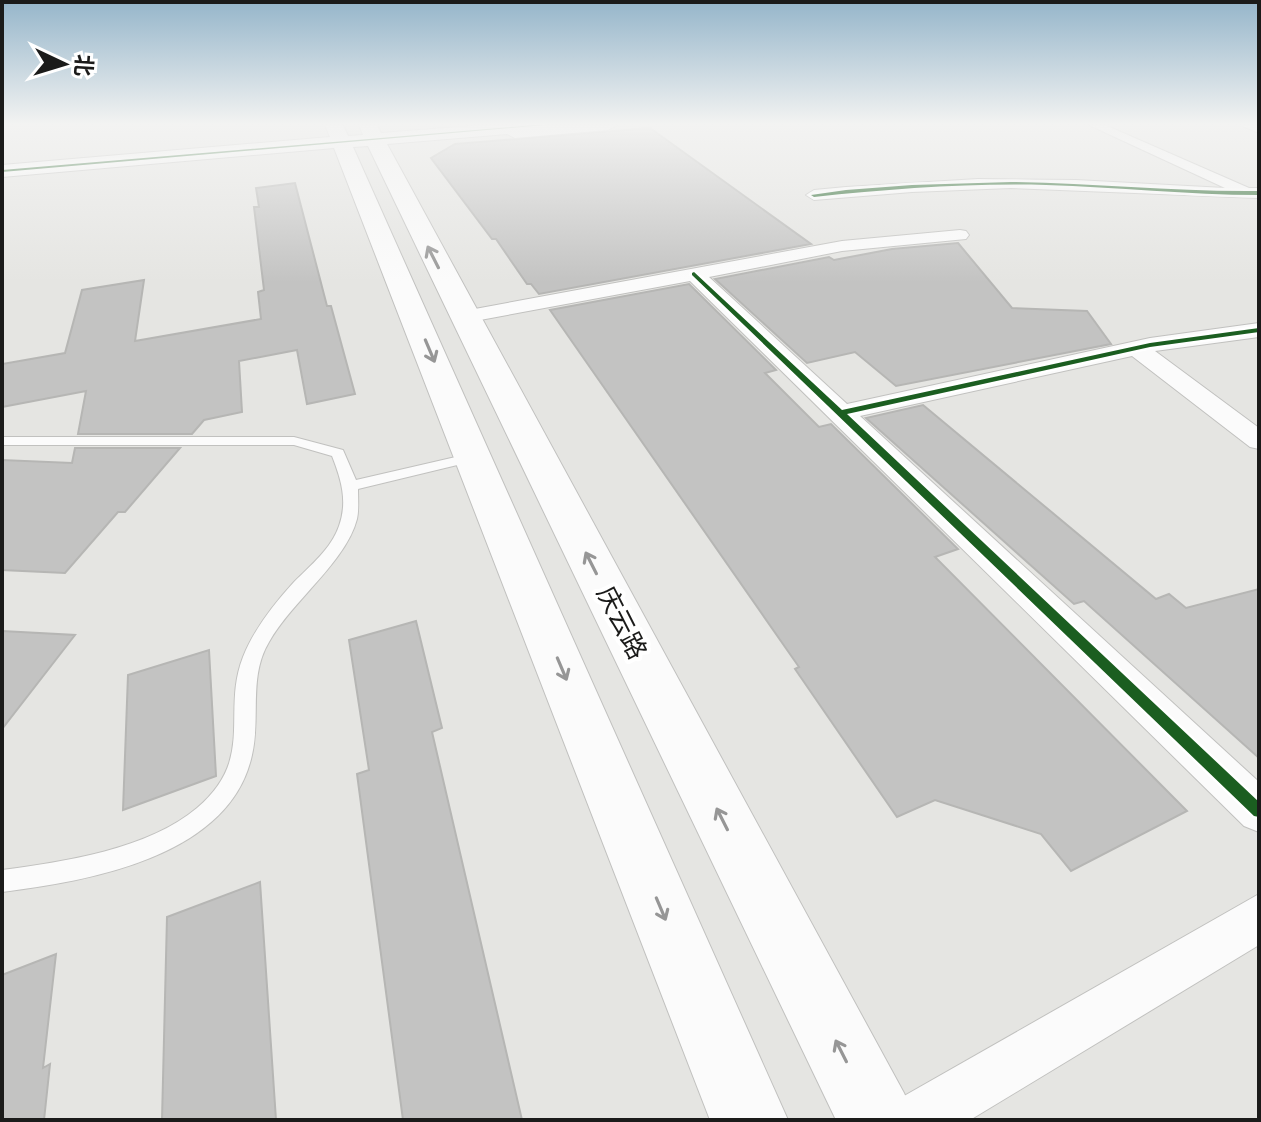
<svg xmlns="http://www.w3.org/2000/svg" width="1261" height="1122" font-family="Spectral,'Noto Sans SC',serif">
<rect width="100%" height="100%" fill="#e5e5e2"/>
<path fill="#c3c3c2" stroke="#b6b6b4" stroke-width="2" d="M650,128L811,244L539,294L531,284H527L496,239H492L431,158L455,144Z
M295,183L327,306H331L355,394L307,404L297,350L239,361L242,412L204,420L192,434H78L86,391L2,407V364L65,353L82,290L144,280L135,341L261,319L258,292L264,290L254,207H259L256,188Z
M958,243L1012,308L1087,311L1111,344L896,386L855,352L807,363L715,279L829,257L834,260L892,249Z
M689,284L776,370L765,373L819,427L831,424L958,549L935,557L1187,811L1071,871L1041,834L935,800L897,817L795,669L799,667L550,310Z
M923,405L1156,599L1169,594L1186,608L1259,589V758L1084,601L1074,604L866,418Z
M75,448H180L125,512H118L65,573L2,570V460L72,463Z
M416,621L442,728L432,732L522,1120H403L357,774L369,770L349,640Z
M2,631L75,635L2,729Z
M209,650L216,776L123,810L128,675Z
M260,882L276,1120H162L167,917Z
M56,954L43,1068L50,1064L44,1120H2V975Z"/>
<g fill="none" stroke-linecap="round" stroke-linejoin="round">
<g stroke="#c1c1bf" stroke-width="2">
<path id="lane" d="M2,437H294L343,450L356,480L473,453L480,457L478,460L358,489C358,499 359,510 357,519C346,562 292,601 269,642C248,677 261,717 252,755C230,857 89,881 2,892V870C63,862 149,849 197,808C256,758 221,713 243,657C254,629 274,604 294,582C311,565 331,549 339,526C348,501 341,479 332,456L294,445H2Z"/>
</g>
<g stroke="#c1c1bf" stroke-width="2">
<path id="street" d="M1089,125H1105L1249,188H1259V198L1011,188L912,192L814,200L806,195L814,190L846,187L978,179L1076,180L1225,188Z
M1240,125H1259V133Z
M960,230L966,231L969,235L966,239L842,251L709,277L847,404L1150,338L1259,323V337L1155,351L1259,428V449L1250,447L1132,356L860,416L1259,782V832L1244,826L690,281L464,323L453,317L464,311L842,241Z
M1259,894V945L970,1120H889L897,1100Z"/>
</g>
<g stroke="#c1c1bf" stroke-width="2">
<path id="secondary" d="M325,125H343L348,136L363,135L359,125H377L381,133L484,125H617L608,130L515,138L507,134L387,144L904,1093L916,1120H836L368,146L353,147L788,1120H710L334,148L2,177V165L330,137Z"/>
</g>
<use href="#lane" fill="#fbfbfb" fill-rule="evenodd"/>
<use href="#street" fill="#fbfbfb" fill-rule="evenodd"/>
<use href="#secondary" fill="#fbfbfb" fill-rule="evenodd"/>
<g stroke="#fff" stroke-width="5">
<path id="cycleway" d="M534,125H545L2,172V170Z
M1011,182C1094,183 1176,192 1259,191V195C1188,195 1117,187 1046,185C968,183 891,189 814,197L811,195L846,190L912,185Z
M694,272L842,410L1150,343L1259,328V332L1150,347L847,414L1259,802V817L1254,816L692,275V273Z"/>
</g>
<use href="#cycleway" fill="#1b5e20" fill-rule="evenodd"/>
</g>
<defs><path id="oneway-shaft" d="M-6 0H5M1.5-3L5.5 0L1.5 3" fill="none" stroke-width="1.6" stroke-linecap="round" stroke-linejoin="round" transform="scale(2)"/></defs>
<g stroke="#969696">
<use href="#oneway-shaft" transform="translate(433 257) rotate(-117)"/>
<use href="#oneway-shaft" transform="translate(430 351) rotate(67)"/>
<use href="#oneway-shaft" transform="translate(591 563) rotate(-117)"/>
<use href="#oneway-shaft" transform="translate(562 669) rotate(67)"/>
<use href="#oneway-shaft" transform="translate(722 819) rotate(-117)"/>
<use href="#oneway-shaft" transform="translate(661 909) rotate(67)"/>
<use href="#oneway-shaft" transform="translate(841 1051) rotate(-117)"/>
</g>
<linearGradient id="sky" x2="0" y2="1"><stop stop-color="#95b5ca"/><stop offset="0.44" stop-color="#f3f3f2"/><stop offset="1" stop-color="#f3f3f2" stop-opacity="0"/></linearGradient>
<rect width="1261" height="282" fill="url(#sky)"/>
<g text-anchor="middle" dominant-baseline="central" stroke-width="8" stroke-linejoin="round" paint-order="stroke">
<g font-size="26" fill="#1b1b1a" stroke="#fff">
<text transform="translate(621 623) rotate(63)">庆云路</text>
</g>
</g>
<rect width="1261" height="1122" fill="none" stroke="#1b1b1a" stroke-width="8"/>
<g transform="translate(64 64) rotate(94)" stroke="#ffffff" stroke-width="6" paint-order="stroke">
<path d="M0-6L14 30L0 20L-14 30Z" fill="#1b1b1a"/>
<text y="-12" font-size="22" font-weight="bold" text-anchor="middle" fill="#1b1b1a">北</text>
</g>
</svg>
